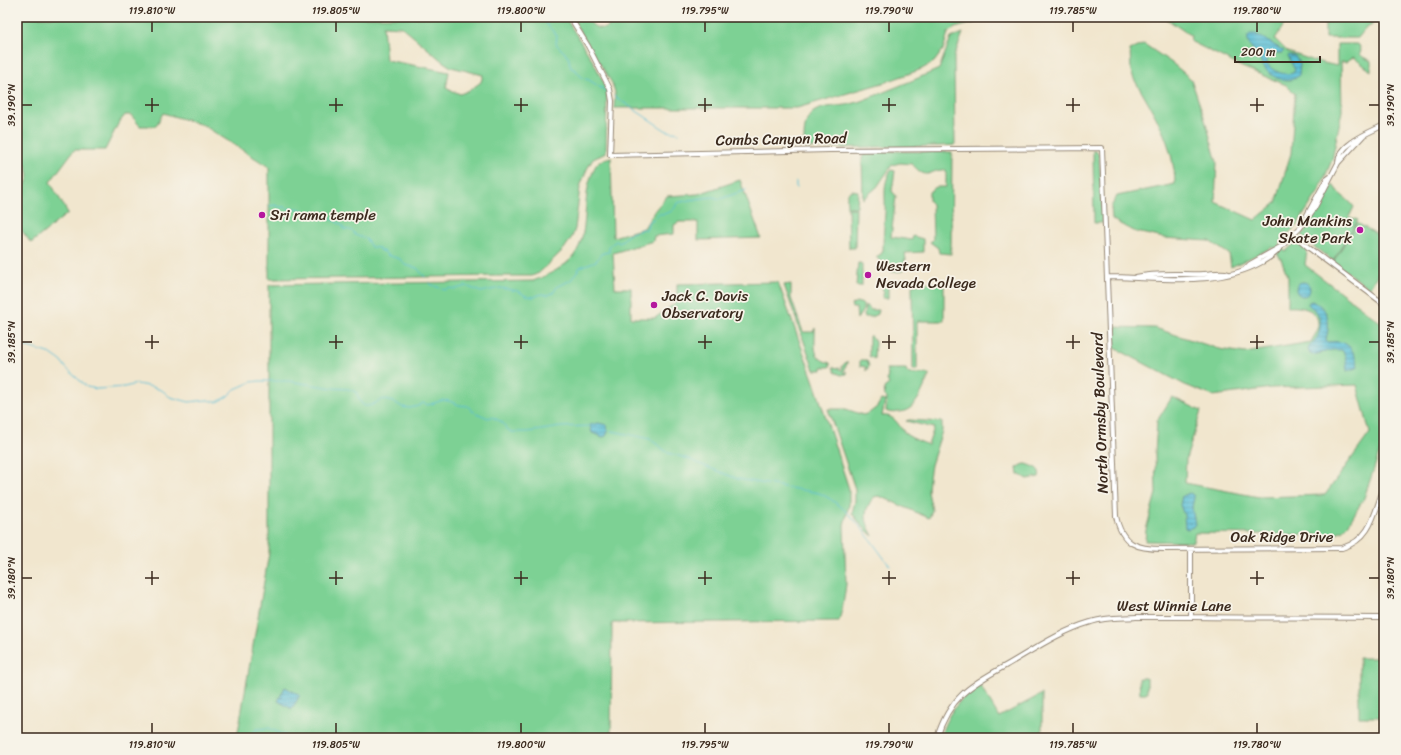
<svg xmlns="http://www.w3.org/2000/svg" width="1401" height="755" font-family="Sriracha,sans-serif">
<defs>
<pattern id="water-rules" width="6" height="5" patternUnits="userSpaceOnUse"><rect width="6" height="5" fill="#59bfd7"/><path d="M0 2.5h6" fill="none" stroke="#4b9bae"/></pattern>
</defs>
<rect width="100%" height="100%" fill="#f7f3e8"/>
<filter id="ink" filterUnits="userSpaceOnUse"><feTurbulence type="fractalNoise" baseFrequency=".025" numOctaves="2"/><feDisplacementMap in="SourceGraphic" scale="8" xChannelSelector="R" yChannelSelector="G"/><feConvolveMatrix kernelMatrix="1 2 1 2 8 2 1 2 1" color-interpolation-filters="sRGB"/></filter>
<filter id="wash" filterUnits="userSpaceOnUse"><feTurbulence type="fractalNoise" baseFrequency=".012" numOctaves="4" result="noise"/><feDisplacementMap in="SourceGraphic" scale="16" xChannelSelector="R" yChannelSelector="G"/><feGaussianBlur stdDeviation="0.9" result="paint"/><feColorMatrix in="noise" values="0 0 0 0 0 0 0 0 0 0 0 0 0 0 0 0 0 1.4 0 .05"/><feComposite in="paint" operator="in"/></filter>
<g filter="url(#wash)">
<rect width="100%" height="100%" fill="#f1e6ce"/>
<path fill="#7dd194" stroke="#5c7e59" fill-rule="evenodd" d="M17,17H565L594,63L607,89L606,153L593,159L587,169L580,187L575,229L572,237L564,249L539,273L532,276H499L269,279V167L203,125L163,113L156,126H140L131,115H125L118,124L105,150H74L50,182L68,213L31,243L17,224V212L29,175L17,139ZM383,26L402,27L442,61L451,67L483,75L481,82L470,90L460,94L446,88L449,72L386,60Z
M571,17H585C593,25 595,30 607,28L615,17H996L955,28L948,33L943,50L934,62L922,69L886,82L797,108H614L615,92L612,83Z
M1164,17H1289L1288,21L1285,23L1275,39L1288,52L1315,61L1337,66V44H1357L1359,45L1361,50L1360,54L1363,57L1371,61V71L1353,57L1346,62H1341L1342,111L1332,160L1319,191L1297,225L1279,243L1285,252L1295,243L1298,242L1307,251L1305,265L1384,325V439L1364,498L1348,525L1343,530L1332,535L1195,533L1193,542L1145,541L1146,530L1156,493L1155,454L1157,421L1172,397L1201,411L1186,459L1185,483L1259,497L1325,495L1370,433L1357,385L1272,388L1213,396L1185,385L1115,348L1114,327L1155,328L1219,349L1245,353L1311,342C1313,337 1318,332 1318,327C1320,309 1301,306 1288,307V277L1281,259L1273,247L1231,267L1229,254L1209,241L1164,238L1136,232L1118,223L1112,219L1111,207L1117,196L1175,184C1174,143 1154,113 1134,79L1131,71L1130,50L1144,44L1172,63L1191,79L1205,120L1217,162L1215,202L1255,220L1276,203L1291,153L1295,94L1286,85L1242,67L1190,41L1191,36Z
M1325,17H1372V25L1366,28L1358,38H1325Z
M963,33L954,57L955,145L940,146L804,148C804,136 803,118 815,111C825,105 839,107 851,104C860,102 870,97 879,94C899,86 919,78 939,69L951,38Z
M1093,150L1097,152L1099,156L1103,223H1094Z
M881,151L952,152L951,254L939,253L938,248L930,242L933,240L932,204L929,201V192L936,187H946V170C928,169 929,183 912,164L900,163L892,165L877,187L863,199L862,158L865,153Z
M611,157L613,237L644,228L655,210L667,196L698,194L740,180L761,238L698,240V222H679L674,225V234L654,236L653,241L613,253L615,288H631V318H655L677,302V284L778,282L814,382L849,489V505L844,525L846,584L843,605L839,621L612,623L611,738H237L269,553V285L533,281C546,276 559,270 570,260C592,239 580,197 593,172C594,169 595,166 597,164C601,160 606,158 611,157Z
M891,170L895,171L892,191L896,196L891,237L912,240L913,236L923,239V252L905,253L906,260H904L906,268L902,271L892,272L876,257L881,254L883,251C883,238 884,225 885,213C886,197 882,184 891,170Z
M1333,185L1339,193L1350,202L1354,207L1349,217L1358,220L1333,261L1309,243L1302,235L1310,224Z
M852,190L858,191L857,207H847C847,201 845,192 852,190Z
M848,208H856L855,248H849Z
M1357,223L1384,238V265L1369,288L1333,262Z
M858,263H860L862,264V286H856Z
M920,283H944V321H917V370H913L912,286L915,285Z
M791,284V298L803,332H813L815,328C816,344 810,358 830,363V367H822V370H814L784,285Z
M885,285H888V298H882L884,292L882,288Z
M856,302L863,304V310L857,319L856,308H852L851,305Z
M865,305L871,310H879L878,314L875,315L871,317H864Z
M869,336H871L875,342L874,359L869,356Z
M860,360H867L869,366L866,371V367L860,366Z
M847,361V364L845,367V370L843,372L844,373L846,371L847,374L841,375L835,372L833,367L839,368L840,370L842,371V366Z
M886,369H906L907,372L910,374H929V376C922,390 917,411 899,412C894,413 890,413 886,411L887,398L885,397L884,388L889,384L887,380L888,374Z
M881,400L885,401L882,416C896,414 899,428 907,435C913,439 922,442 928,445L934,428L906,421L909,420L942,422V431L931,465L929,478L928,492L932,510L929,518L884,498L879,496L874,497C862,512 865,521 873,536L862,526L852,513L855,501V489L828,409H846L863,415L869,413L877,407Z
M1025,464C1032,465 1042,469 1039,477L1027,479L1018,474L1017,468L1022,465Z
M1359,658H1384V717H1359Z
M1139,678H1147V693H1140Z
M980,685L999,717L1042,694V737H1071L1073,738H940C946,715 960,697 980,685Z"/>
<path fill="url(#water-rules)" stroke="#4a747a" d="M1250,34H1256L1284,51L1282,53H1268C1260,67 1282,77 1293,73L1295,70C1292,65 1291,61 1288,56L1289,55L1295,56L1300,64L1299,75C1289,86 1271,78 1264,67C1261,63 1260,59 1258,55C1253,49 1246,44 1248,36Z
M1296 289a7 7 0 1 1 14 0a7 7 0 1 1-14 0Z
M1312,301C1324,306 1330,315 1328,329C1328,333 1326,337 1326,341L1328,342C1348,340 1353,347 1358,366L1357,368L1347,371L1345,355L1342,350H1332L1313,355L1310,354L1308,350C1309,345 1314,342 1317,338C1321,330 1322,317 1315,310C1313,308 1310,307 1308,304L1309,302Z
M598,423L607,425L608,432L606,436L603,437L592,433L590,425Z
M1190,493L1193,495L1194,498L1192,507L1195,524L1193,527L1188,529L1185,528L1184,515L1180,505L1182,496Z
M285,687L300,695L292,709L278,701Z"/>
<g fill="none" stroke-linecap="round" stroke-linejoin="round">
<path stroke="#59bfd7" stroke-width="1" d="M536,17L539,18H543C546,24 551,30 557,35L556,44L568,56L571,68L576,70L582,78L589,80L609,93
M614,96L662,128L667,131L679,133
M796,182V188
M270,206L276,205L279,207H285L288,209L298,208L309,214H311L314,211L327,216L343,226V229C348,230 353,229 355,235L366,239L371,247L379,248V250L385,252L387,255L400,259L405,265L417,268L425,277
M429,282L432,285L445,290L448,288L456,289L466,286L481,292L500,288L518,291L526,296L534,297L541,294L548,295L553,293L557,287L571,280L580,267L596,261L603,253L609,252V246L616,241L620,243C626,237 629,232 639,231L641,229H647L648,222L657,217L658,214C668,214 674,212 677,203L689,200L704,198L713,197L720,199L746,190
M17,346L28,347L51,354L61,361L67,369L87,387L97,389L124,387L137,384L153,387L163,391L170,397L189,402L207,400L217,402L228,396L235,389L251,382L259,381H288L333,388L348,389L356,392C358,395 358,398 360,401C365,412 376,402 383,399L396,403L402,407L410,408L418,406L423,403L428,405L443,400L449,401L459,405L468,406L472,411L488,418L492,417L502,422L507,429L511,432H528L561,427L591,426
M607,430L641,437L650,439L668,453L689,459L697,463L738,479L819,493C852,508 868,538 890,566
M246,738L257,729L269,728L291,738"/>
</g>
</g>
<g filter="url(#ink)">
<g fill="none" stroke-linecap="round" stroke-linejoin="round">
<g stroke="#968876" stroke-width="6">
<path id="secondary" d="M570,17L588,46L610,89L612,101L610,155L830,150L1102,148L1116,516C1122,545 1137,549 1163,549L1342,548C1372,539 1374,513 1384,487
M1338,163C1338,144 1370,132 1384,125
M1304,224L1307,215L1326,180L1330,177
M1294,235L1309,248L1384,304
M1245,269L1250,264L1282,246L1300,228L1314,209L1338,163L1363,136
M1107,277C1158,277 1216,288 1262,262C1269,258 1275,255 1279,249
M1136,277C1158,272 1182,275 1204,274C1212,274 1221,271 1229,274
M1191,549V617
M937,738C949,698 970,685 1005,666C1033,650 1060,631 1091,622C1105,617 1121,618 1136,617C1155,617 1174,617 1193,617C1257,618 1320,617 1384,618"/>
</g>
<use href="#secondary" stroke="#fff" stroke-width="4"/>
</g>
</g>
<path fill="none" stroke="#3b2a1e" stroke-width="1.5" d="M152,22V32M336,22V32M521,22V32M705,22V32M889,22V32M1073,22V32M1257,22V32M152,98V112M336,98V112M521,98V112M705,98V112M889,98V112M1073,98V112M1257,98V112M22,105H32M145,105H159M329,105H343M514,105H528M698,105H712M882,105H896M1066,105H1080M1250,105H1264M1369,105H1379M152,335V349M336,335V349M521,335V349M705,335V349M889,335V349M1073,335V349M1257,335V349M22,342H32M145,342H159M329,342H343M514,342H528M698,342H712M882,342H896M1066,342H1080M1250,342H1264M1369,342H1379M152,571V585M336,571V585M521,571V585M705,571V585M889,571V585M1073,571V585M1257,571V585M22,578H32M145,578H159M329,578H343M514,578H528M698,578H712M882,578H896M1066,578H1080M1250,578H1264M1369,578H1379M152,723V733M336,723V733M521,723V733M705,723V733M889,723V733M1073,723V733M1257,723V733"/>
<g fill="#b5179e" stroke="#f7f3e8" stroke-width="1.5">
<circle cx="262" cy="215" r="4"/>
<circle cx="1360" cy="230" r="4"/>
<circle cx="868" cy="275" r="4"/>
<circle cx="654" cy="305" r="4"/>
</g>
<g text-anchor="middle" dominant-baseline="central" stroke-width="3.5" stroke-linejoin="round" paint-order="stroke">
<g font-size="15" fill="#3b2a1e" stroke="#f7f3e8">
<text transform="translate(781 139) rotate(-1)">Combs Canyon Road</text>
<text transform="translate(1100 413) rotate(-92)">North Ormsby Boulevard</text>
<text x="1282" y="537">Oak Ridge Drive</text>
<text x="1174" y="606">West Winnie Lane</text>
</g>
<g font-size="15" fill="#3b2a1e" stroke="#f7f3e8" text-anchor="start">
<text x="270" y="215">Sri rama temple</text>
<text x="1352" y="221" text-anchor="end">John Mankins<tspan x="1352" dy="17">Skate Park</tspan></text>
<text x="876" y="266">Western<tspan x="876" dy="17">Nevada College</tspan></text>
<text x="662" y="296">Jack C. Davis<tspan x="662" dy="17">Observatory</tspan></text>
</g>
</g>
<rect width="1401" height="755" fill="none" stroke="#f7f3e8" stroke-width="44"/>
<path d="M1235 56v6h85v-6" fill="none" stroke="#3b2a1e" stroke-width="2"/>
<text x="1241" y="56" font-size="12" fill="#3b2a1e" stroke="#f7f3e8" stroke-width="3" paint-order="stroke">200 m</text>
<rect x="22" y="22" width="1357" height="711" fill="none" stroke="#3b2a1e" stroke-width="1.5"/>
<g font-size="10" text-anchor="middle" fill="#3b2a1e">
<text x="152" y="14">119.810°W</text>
<text x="336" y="14">119.805°W</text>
<text x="521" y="14">119.800°W</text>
<text x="705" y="14">119.795°W</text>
<text x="889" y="14">119.790°W</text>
<text x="1073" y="14">119.785°W</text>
<text x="1257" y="14">119.780°W</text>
<text transform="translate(11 105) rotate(-90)" y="4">39.190°N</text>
<text transform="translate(1390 105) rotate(-90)" y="4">39.190°N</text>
<text transform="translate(11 342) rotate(-90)" y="4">39.185°N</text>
<text transform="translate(1390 342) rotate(-90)" y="4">39.185°N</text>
<text transform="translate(11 578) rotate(-90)" y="4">39.180°N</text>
<text transform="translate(1390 578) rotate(-90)" y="4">39.180°N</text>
<text x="152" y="748">119.810°W</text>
<text x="336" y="748">119.805°W</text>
<text x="521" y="748">119.800°W</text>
<text x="705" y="748">119.795°W</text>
<text x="889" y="748">119.790°W</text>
<text x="1073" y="748">119.785°W</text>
<text x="1257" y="748">119.780°W</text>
</g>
</svg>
